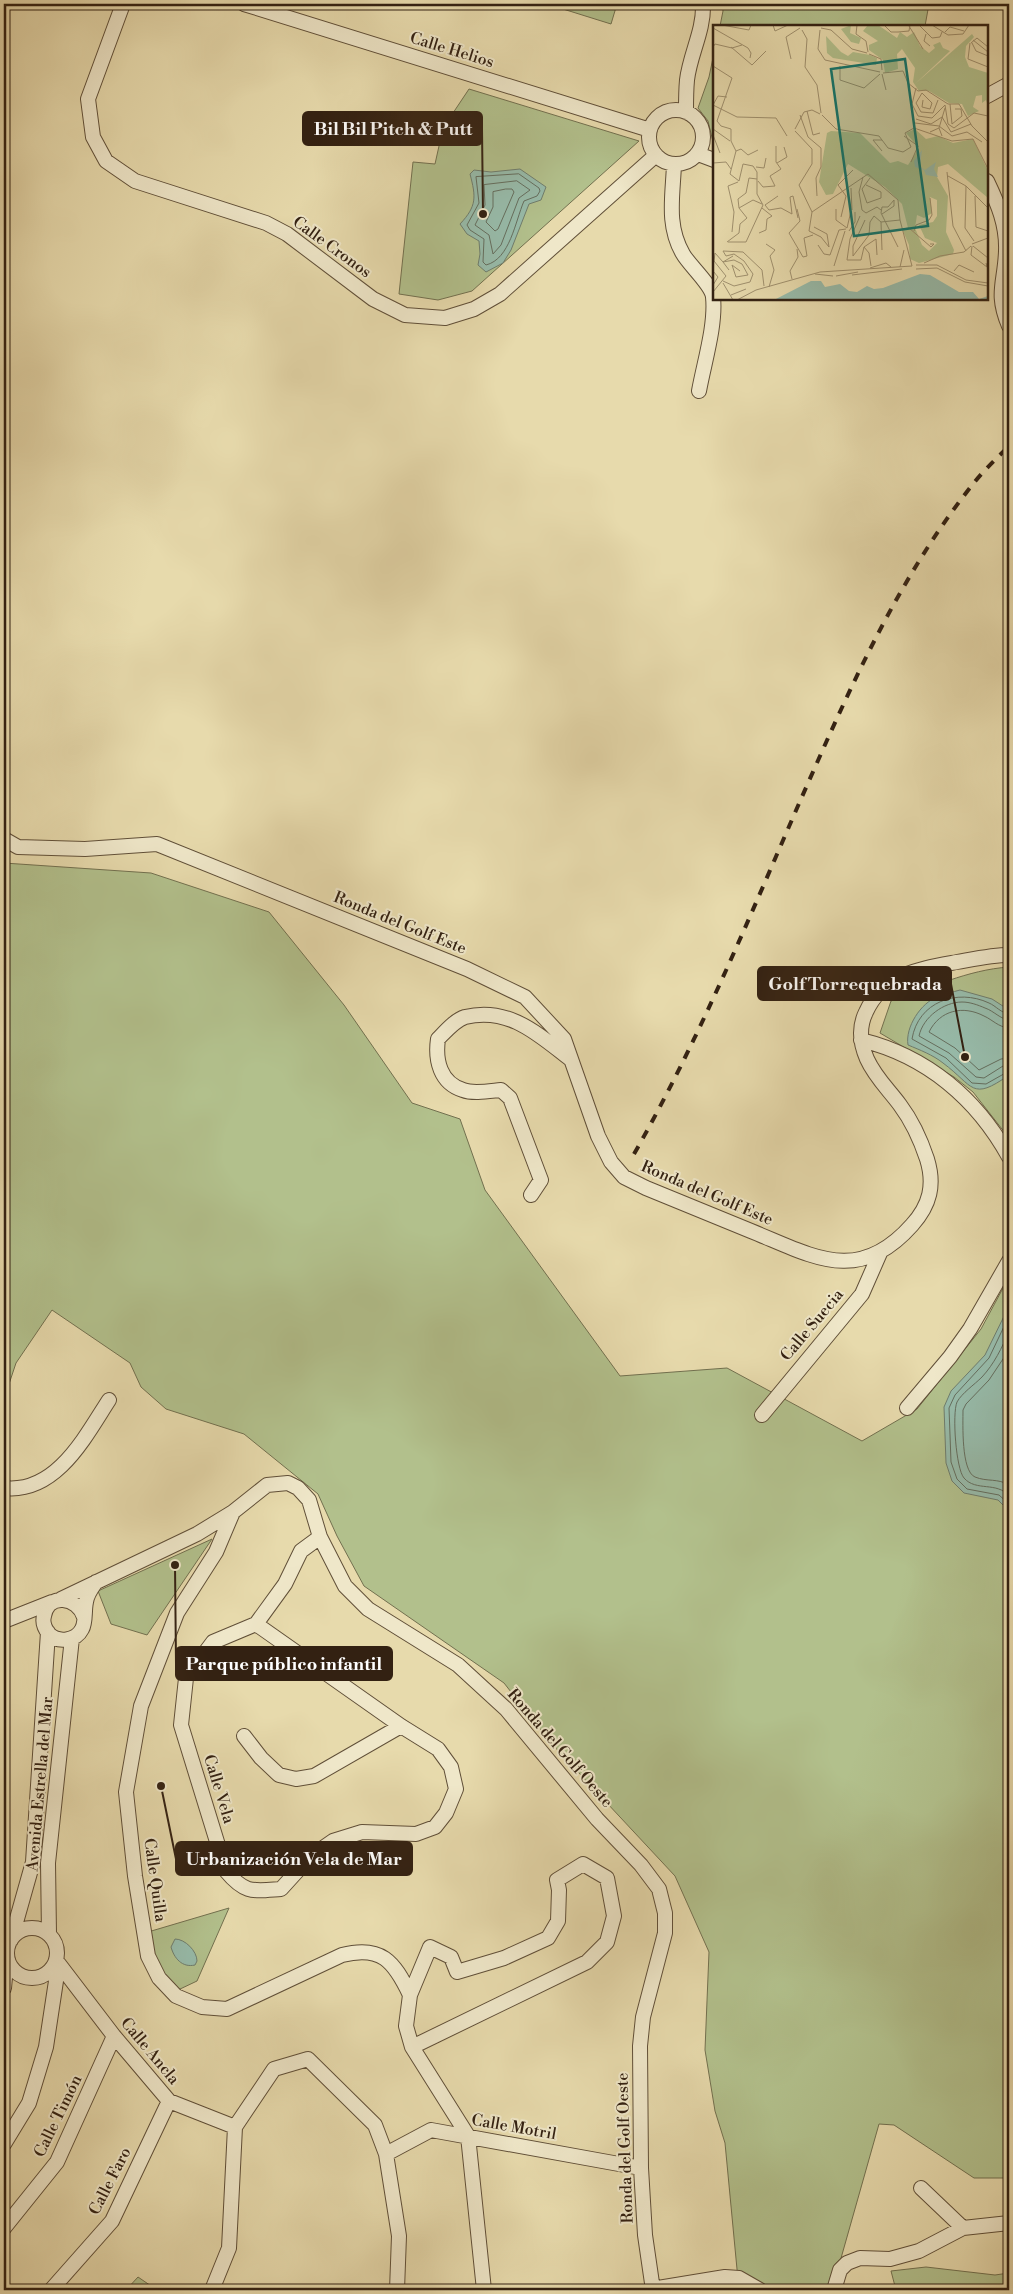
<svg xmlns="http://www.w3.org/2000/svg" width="1013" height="2294" font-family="'Libre Bodoni',serif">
<rect width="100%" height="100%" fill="#e7daac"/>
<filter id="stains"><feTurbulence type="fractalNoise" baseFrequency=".004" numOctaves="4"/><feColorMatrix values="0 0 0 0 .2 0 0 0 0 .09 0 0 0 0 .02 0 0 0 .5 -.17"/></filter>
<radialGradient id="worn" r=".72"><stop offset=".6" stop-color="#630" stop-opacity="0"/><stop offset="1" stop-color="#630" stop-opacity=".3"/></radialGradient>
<path fill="#b2c08c" stroke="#72704f" d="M547,4H617L611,24Z
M722,4H929L925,26H720L723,11Z
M714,53V146L708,121L698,108L709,77Z
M469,89L639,141L472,291L438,300L399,294L413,162L435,164L443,128Z
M4,863L151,873L269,912L344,1005L412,1103L460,1119L485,1190L620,1376L727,1368L862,1441L917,1409L981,1329L1009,1277V2178H974L894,2125L879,2124L832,2290H739L725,2143L715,2111L705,2050L709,1952L675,1876L551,1743L504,1683L364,1586L337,1536L318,1494L244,1434L166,1409L141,1387L130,1363L52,1310L16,1363L4,1399Z
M1009,967V1138L973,1092L954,1077L880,1033L891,1001C931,988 967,970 1009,967Z
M212,1539L147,1635L111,1624L98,1591Z
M229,1908L197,1981L178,1990L162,1978L148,1932Z
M926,2267L995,2275L1009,2273V2290H896L891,2271Z
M138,2277L157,2290H126Z"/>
<path fill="#97bbaa" stroke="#6f7d6d" d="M520,169L546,187L541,200L529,204L511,250L503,263L486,272L478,265L480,254L479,241L467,234L460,224C477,206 476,197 470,174L474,170L491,172Z
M960,990L992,999L1009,1010V1075C971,1102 974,1086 943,1063C933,1055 920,1050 908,1045C905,1027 921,1003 937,997C944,994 953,992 960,990Z
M1009,1306V1511L998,1500L964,1493L952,1481L946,1463L944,1407L951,1391L985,1355Z
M175,1939C185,1939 197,1951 197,1961L195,1965C182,1968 174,1958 171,1947Z"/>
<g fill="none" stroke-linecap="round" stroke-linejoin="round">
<path stroke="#656e5e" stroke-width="1" d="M519,174L539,188L540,191L537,196L524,201C515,222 510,259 486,265L483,262L484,239L470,230L467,225L479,203L476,177Z
M517,181L530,190L519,198L501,245L493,254L489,235L475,225L485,205L484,185Z
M506,189H512L514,192L498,229L495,231L486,222L493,207V192Z
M1009,1014C1001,1013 996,1006 989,1003C957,988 918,1002 912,1039L946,1058L972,1083L986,1084L1009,1071
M1009,1020C1000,1019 994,1011 985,1008C978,1005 970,1002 962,1002C944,1002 923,1017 919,1036L949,1053L976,1077L984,1078L1003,1066L1009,1065
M1009,1028C998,1027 993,1020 984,1016C963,1005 940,1010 929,1032L955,1048L979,1070L1001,1059L1009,1058
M1009,1316L989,1358L955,1395L949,1408L951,1462L957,1479L967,1489L999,1495L1009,1504
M1009,1331C1002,1348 994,1364 982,1377C974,1385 962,1393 957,1402C952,1414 956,1469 964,1478C976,1492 997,1481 1009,1496
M1009,1350L989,1380L966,1404L963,1410C963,1424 961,1471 975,1477C987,1482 998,1478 1009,1485"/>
<g stroke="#604f38" stroke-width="16">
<path id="minor" d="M123,4L88,99L93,137L106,161L135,181L266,223L287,234L373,299L405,315L445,318L474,309L500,294L656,155
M244,4L650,130
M987,96L1009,84
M649 137a27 27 0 1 1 54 0a27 27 0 1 1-54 0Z
M686,112C686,101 686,91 687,80C690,54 704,31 703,4
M698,154L714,160
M674,164C673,195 666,225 683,254C689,265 712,285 713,297C716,325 704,363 699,391
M987,181C998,204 1007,225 1006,251C1005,283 995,293 1009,326
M4,839L18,847L85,849L157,844L467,969L525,997L564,1039L598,1136L611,1162L624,1177L646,1188C681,1202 716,1217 751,1231C813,1256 858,1286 912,1225C930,1205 935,1185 927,1159C921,1141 912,1121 900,1105C889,1090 875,1077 867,1059C860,1043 858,1028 866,1012C883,974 919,969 957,962C974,959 992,955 1009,955
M861,1040C927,1056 977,1099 1009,1157
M531,1195L541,1180L510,1098L501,1090C490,1091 473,1094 463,1090C440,1083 435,1060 438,1039C445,1032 455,1020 465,1017C509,1006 539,1035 570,1059
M907,1408L950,1357L970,1329L1009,1261
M762,1415L862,1294L880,1253
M4,1488C56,1494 85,1437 109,1400
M233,1512L216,1552L177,1613L141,1706L126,1792L135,1876L148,1956L159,1978L176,1996L202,2007L227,2009L342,1955C381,1945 394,1961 410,1995
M61,1599L197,1534L233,1512L267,1485L288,1483L298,1488L309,1500L320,1537L345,1586L368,1609L458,1665L506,1709L597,1819L641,1865L659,1889L665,1913V1933L643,2017L640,2046L641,2168L645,2235L653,2290
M84,1617C78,1597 48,1592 44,1616C42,1623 45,1629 49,1634C58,1643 76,1641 82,1629C86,1622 84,1611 86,1602C87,1594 91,1589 96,1582
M4,1621L52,1602
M256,1624L401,1726L438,1749L451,1767L456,1789L446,1813L435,1827L416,1834L362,1832L333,1841L310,1857L281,1889C253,1891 245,1894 226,1871L181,1725L186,1678L213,1642L256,1624L285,1584L301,1551L320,1537
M244,1736L261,1758L279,1775L296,1779L314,1776L401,1726
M7 1953a25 25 0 1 1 50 0a25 25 0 1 1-50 0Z
M49,1934L48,1863L72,1638
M11,1940L33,1862L48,1632
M56,1960L114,2036L169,2101L235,2127
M4,1988L7,1956
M412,2047L587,1962L607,1942L614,1916L607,1878L583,1864L557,1880L559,1890L558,1921L548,1938L504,1958L457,1972L451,1957L430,1947L410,1995L406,2026L412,2047L468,2136L484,2290
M235,2127L274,2069L308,2059L375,2125L386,2154L399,2236L397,2290
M4,2144L29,2103L46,2047L56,1981L53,1967
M386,2154L431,2130L641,2168
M921,2188L963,2228
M4,2228L57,2162L114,2036
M652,2289L725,2277L739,2278L760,2290
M51,2290L112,2221L169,2101
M212,2290L229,2248L235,2127
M834,2290L840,2270L847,2263L860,2258L890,2259L919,2251L963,2228L1009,2223"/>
</g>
<use href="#minor" stroke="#efe7c9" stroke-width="14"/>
<path stroke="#332112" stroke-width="4" stroke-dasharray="9 9" stroke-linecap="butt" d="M634,1154C699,1040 749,918 801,799C849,690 898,578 973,484C984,470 997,458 1009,446"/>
</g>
<g text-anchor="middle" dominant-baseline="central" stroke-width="4" stroke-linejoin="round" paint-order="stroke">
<g font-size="16" fill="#332112" stroke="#efe7c9">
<text transform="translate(452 50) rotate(17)">Calle Helios</text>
<text transform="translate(332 247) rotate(36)">Calle Cronos</text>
<text transform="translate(400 923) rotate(22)">Ronda del Golf Este</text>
<text transform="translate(707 1193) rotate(23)">Ronda del Golf Este</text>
<text transform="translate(812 1325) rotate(-50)">Calle Suecia</text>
<text transform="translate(560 1748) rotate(49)">Ronda del Golf Oeste</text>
<text transform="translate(40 1784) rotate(-85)">Avenida Estrella del Mar</text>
<text transform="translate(219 1789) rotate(73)">Calle Vela</text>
<text transform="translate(155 1880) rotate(82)">Calle Quilla</text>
<text transform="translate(150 2051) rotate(50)">Calle Ancla</text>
<text transform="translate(58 2116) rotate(-64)">Calle Timón</text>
<text transform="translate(514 2127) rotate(10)">Calle Motril</text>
<text transform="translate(625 2148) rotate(-92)">Ronda del Golf Oeste</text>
<text transform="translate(110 2181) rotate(-63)">Calle Faro</text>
</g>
</g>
<g transform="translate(713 25)">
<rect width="275" height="275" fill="#e7daac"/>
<path d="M138,0L137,8L148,13L146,19L138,17L128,4ZM155,0H165L184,13L187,7L194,12L201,7L207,21L216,28L222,23L220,20L227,17L230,23L237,26L202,59L259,9L261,12L253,21L252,32L256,42L275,48V81L273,75L269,78V70L263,71L260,82L266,86L255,91L249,79L236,78L216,66H206L200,57L202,43L189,24L184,29L185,44L172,48L170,35L156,25V20L165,16L150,6ZM113,11L128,27L135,31L140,27L157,30L164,33L163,40L120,33L114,28ZM202,104L213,114L225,111L240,118L260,114L275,146V173L235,139L225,142L224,152L235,171L233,207L241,225L240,229L206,238L197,234L196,220L189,204L195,203L189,179L172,162L135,139L120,169L113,170L106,157L114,108L118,106L147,108L177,138L185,136L195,140L206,123L193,108ZM217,172L224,175V191L220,197L206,200L212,213L224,218L216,226L209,220L202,203L204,190L211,193L219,188Z" fill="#b2c08c" fill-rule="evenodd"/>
<path d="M209,125L207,142L212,145L223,137L221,144L225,152L213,150L211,145L202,142L201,136ZM207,249L217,250L246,267H260L266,274L275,271V275H61L98,256H108L112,262L127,259L136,266L144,267L154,261L161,264L170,263Z" fill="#97bbaa"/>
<path fill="none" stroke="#9f906e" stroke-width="1" d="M9,0L36,5L38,0M60,0L62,6L75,0M144,0L143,9L153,16L155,27M171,0L178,7H185L196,6L197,0M206,0L219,13L227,12L229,7M219,0L235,10L250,9L256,0M196,1L210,24M0,3L35,23L38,28L37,33M108,3L118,5L139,24L154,28M89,5L94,14L92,42L104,60L108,88M107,5L105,24L112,35L167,47M232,7L237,2L251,6M213,9L211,16L217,21M260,15L275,27M257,18L255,34L275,42M258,18L264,13L275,22M259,18L263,26L275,31M0,22L2,19L19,23L29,20M18,22L39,40L53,26M156,29L168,34L169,45M78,34L73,12L87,3M0,41L19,53L4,96L8,101L18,104V116L23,126M127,41V55L151,63L167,49M170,48L190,46L195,58L205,66L213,65L235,79H246L259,101L275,117M169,49L173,65M203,63L199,79L205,91L219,93L232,80L235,99L241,103L261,88L275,91M209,68L203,78L208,87L220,88L225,75M209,68L219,78L217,84L209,82L210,75M237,79L239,99L249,91L248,84H242M0,80L24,92L63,93L74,111M0,80L5,71L14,72M94,86L100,110L107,108M87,90L95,112L108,123V142L103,153L104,171M109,90L123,104L166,111L175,123L190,127L198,122L192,108L201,103L239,116L260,114L275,144M203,94L218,99L229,92L238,107L258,99M202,98L226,101L239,111L254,107L269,117M226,103L232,83M0,104L17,116M82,104L91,87L99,85L107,89M82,106L99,124V139L86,160L99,187M217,107L226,103L229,111M0,110L7,128M191,111L205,121L198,137M169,126L160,115H169M0,138L13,137L18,144M64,138L74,132L71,122M43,142L51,143L53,133M234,147L240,201L253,226M235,151L253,161L275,183M150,152L146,167L149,185L153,188L164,182L168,185M26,156L17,149L23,126L28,124L35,130L45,125M45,156L50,162L62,161L57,151L68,144L63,137V121M153,160L168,167V173L154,178L149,164L157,153M253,161L252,203L261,216M138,163L139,185M262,171L263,202L275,206M52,180L56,185L68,183L79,189L77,172L80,171L85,193M52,180L65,171M26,183L40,175L49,179M84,184L87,196L76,208L90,232L94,231L91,213L100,210M123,184V195L134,203M99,187L155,149L185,175L187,195L199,241M99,187L96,206L108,212L116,222L114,209L101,202M169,189L181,181V175L175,182H169L168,188L185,222M147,191L137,214L134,235H148L151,222M128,192L133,171L125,160L140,145M152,195L140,221V231L156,210L157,197M157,197L161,191L168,197L169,225M168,197L187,195M134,203L138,186M189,204L196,203L218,222L221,219H217M136,206L142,197V187M201,206L203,200L216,195L219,190L217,173M19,207L21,187L15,161L25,157M46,208L53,205L54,194L59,191L49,183M14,217L26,208L27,199L34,193L26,183L25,174L33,168L36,153L44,154M15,217H33L50,180L44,169V147L40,141L30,139L26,156M53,219L62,225L57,231L61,245L56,262M259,219L275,213M105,220L111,229L117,230L126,205L133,204M259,221L258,230L274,242L273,238M260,221L275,233M151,222L163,214L164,230M151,222L156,228L158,241M10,226L30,227L49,245L51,261M211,238L227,231L251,227L258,221M203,240H224L253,255L275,258M121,241L132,206M187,242L191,225M157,243L173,238L178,242M203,244L224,243L252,257L275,261M16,245L10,237L21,235L29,239L35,250L23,252L19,240L27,246M0,246L5,252L0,260M241,246L246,240L261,247M102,249L120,251M139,250L189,244M123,251L145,247M79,254L77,246L85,232L84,224M10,256L21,261L37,257L40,249L31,236L21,229L13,231L10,226M10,258L20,275M0,267L13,251L1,236L2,228L10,237L20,231M18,270L33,264M24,275L43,265L107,247L199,241"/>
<path fill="#0f766e" fill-opacity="0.15" stroke="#0f766e" stroke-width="2.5" d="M192,34L215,201L141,211L118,44Z"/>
<rect width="275" height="275" fill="none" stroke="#332112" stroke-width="2.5"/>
</g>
<path fill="none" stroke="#332112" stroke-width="2" d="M483 214L482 129M965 1057L951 984M175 1565L176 1664M161 1786L176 1859"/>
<g fill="#332112" stroke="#efe7c9" stroke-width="2">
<circle cx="483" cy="214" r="5"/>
<circle cx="965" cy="1057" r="5"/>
<circle cx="175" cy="1565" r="5"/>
<circle cx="161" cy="1786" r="5"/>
</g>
<g fill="#332112" stroke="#332112" stroke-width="2">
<rect x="303" y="112" width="179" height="33" rx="5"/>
<rect x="758" y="967" width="193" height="33" rx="5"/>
<rect x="176" y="1647" width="216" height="33" rx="5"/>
<rect x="176" y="1842" width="236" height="33" rx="5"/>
</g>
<g font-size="18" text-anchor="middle" font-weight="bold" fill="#fff">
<text x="393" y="135">Bil Bil Pitch &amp; Putt</text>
<text x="855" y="990">Golf Torrequebrada</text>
<text x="284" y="1670">Parque público infantil</text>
<text x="294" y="1865">Urbanización Vela de Mar</text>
</g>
<rect width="1013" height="2294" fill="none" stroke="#e7daac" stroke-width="20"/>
<rect x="5" y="5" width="1003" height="2284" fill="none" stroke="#332112" stroke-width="2.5"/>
<rect x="10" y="10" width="993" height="2274" fill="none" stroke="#332112"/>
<rect width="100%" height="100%" filter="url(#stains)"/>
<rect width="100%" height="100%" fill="url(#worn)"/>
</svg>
